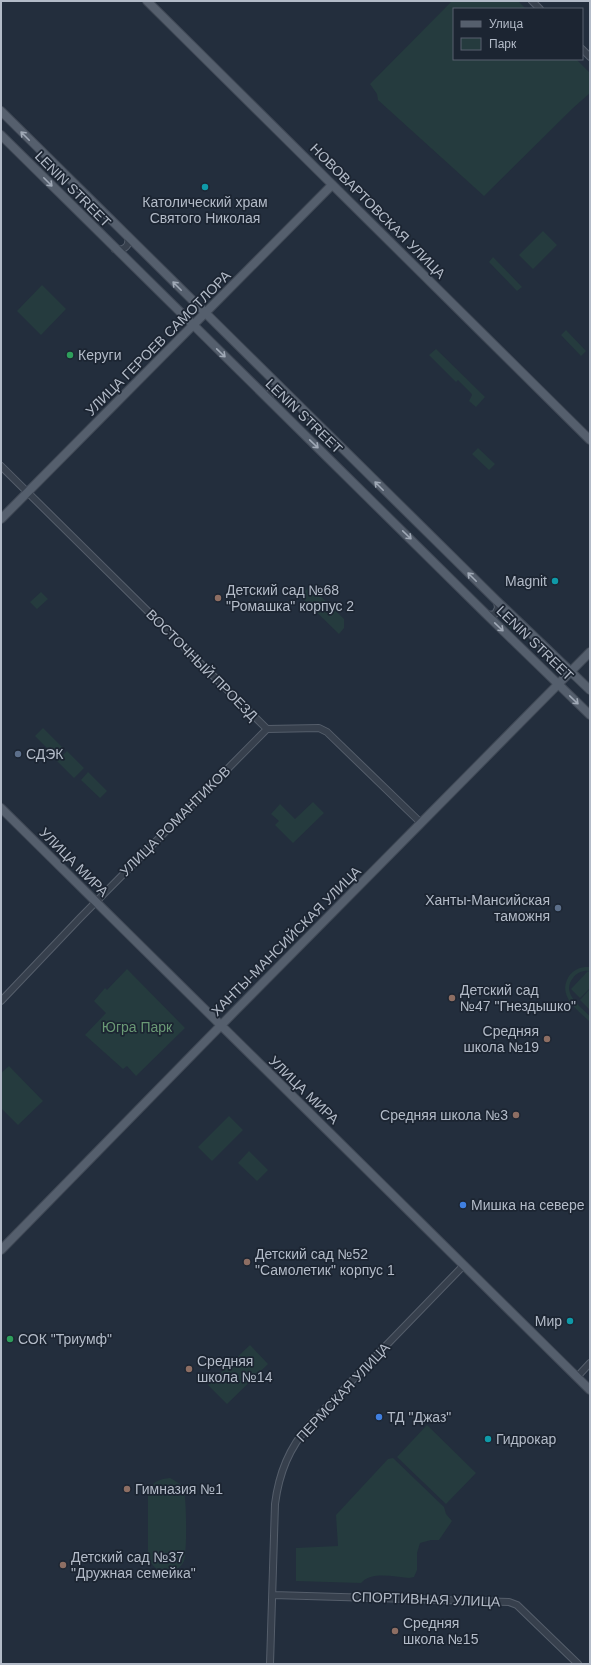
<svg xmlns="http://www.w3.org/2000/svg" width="591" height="1665" font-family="Helvetica,sans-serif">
<rect width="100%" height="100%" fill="#232e3d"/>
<path fill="#253b3e" d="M452,1H518L526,9H454V59H576L590,73V93L573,108L484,196L378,100L377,94L370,84Z
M543,231L557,245L533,269L519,255Z
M493,257L522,287L517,291L489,262Z
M42,285L66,309L41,335L17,311Z
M566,330L586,351L581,356L561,335Z
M436,349L485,397L476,407L469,401L472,395L471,393L458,380L456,382L429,355Z
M478,448L495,464L489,470L472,454Z
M310,586L344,619V628L339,634L300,596Z
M41,592L48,599L37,609L30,602Z
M500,613L530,643L508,627L499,617L498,615Z
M43,728L62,747L54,755L35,736Z
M67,751L84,768L74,778L57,761Z
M88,772L107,791L100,798L81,780Z
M313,802L324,813L293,843L275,825L279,821L271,814L280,804L295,819Z
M585,967H590V971C584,970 577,972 573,978C561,993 580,1006 590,1016V1022C579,1011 559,998 567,980C570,972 577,968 585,967Z
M127,969L185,1028L136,1076L127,1066L123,1069L85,1035L106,1013L94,1001L105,988L107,990Z
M588,971L590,973V988L580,998L571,989Z
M590,989V1010L580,1000Z
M9,1066L43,1101L18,1125L1,1108V1073Z
M229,1116L243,1130L212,1161L198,1147Z
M249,1151L268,1170L257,1181L238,1163Z
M250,1345L268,1364L227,1404L208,1385Z
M427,1425L476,1473L446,1504L397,1457Z
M393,1458L444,1507L446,1514L452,1521L439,1540H431L420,1543L417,1553V1570L414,1577L409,1578C394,1577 372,1571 361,1583L296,1581V1548L338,1546L336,1515L388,1459Z
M170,1478C175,1481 180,1483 183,1487C187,1494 187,1553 184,1561C175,1579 153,1574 148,1556V1491C153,1481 160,1479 170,1478Z"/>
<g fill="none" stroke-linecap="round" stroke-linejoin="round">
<g stroke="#555e6b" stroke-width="8">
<path id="minor" d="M532,1L540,9
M582,49L590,57
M115,249C124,251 130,246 128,237
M271,402L269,396L271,391L275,389L283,390
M1,466L267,729L319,728L327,732L421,823
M486,614L490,615L495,614L498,608L497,601
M1,1001L80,918L267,729
M577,1377L590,1363
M273,1595L509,1602L517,1605L578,1664
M270,1664L275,1504C279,1473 289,1448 310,1424L464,1265"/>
</g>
<g stroke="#404956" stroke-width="10">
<path id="major" d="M147,1L590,440
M1,111L497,601L590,690
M1,135L486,614L590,715
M1,519L332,185
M1,808L590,1390
M1,1250L236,1010L590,652"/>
</g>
<use href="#minor" stroke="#37404d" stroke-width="6"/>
<use href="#major" stroke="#555f6d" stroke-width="8"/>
</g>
<defs><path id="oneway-shaft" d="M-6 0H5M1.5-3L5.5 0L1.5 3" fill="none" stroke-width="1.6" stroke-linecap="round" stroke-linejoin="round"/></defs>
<g stroke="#a0a9b6">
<use href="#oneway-shaft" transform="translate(25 136) rotate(-135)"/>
<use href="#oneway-shaft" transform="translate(48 182) rotate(45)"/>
<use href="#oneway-shaft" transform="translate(177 286) rotate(-135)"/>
<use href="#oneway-shaft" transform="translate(221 353) rotate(44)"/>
<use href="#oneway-shaft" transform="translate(314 444) rotate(44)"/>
<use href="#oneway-shaft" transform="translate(379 486) rotate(-135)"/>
<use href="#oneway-shaft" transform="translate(407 535) rotate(44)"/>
<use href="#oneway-shaft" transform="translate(472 577) rotate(-135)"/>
<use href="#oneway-shaft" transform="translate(499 627) rotate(44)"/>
<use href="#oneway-shaft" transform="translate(574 700) rotate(44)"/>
</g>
<g fill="#0f9aa8" stroke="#1c2532" stroke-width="1.5">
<circle cx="205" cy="187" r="4"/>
<circle cx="555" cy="581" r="4"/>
<circle cx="570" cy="1321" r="4"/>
<circle cx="488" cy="1439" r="4"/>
</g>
<g fill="#2e9e5b" stroke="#1c2532" stroke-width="1.5">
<circle cx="70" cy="355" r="4"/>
<circle cx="10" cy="1339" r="4"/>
</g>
<g fill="#8d6e63" stroke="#1c2532" stroke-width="1.5">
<circle cx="218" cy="598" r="4"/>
<circle cx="452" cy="998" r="4"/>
<circle cx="547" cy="1039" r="4"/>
<circle cx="516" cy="1115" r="4"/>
<circle cx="247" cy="1262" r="4"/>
<circle cx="189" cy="1369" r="4"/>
<circle cx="127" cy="1489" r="4"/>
<circle cx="63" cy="1565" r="4"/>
<circle cx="395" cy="1631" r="4"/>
</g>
<g fill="#5c6f8a" stroke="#1c2532" stroke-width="1.5">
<circle cx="18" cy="754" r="4"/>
<circle cx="558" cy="908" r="4"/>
</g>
<g fill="#3f7fe0" stroke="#1c2532" stroke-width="1.5">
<circle cx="463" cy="1205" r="4"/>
<circle cx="379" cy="1417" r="4"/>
</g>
<g text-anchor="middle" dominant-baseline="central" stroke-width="3.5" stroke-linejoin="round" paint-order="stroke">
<g font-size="14" fill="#b3bbc8" stroke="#1c2532">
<text transform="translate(73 189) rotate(45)">LENIN STREET</text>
<text transform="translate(378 211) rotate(45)">НОВОВАРТОВСКАЯ УЛИЦА</text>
<text transform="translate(158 343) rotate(-45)">УЛИЦА ГЕРОЕВ САМОТЛОРА</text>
<text transform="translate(304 416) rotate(44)">LENIN STREET</text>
<text transform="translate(535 643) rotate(44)">LENIN STREET</text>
<text transform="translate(202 665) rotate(45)">ВОСТОЧНЫЙ ПРОЕЗД</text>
<text transform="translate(175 821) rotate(-45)">УЛИЦА РОМАНТИКОВ</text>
<text transform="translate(74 862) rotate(45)">УЛИЦА МИРА</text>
<text transform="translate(286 941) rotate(-45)">ХАНТЫ-МАНСИЙСКАЯ УЛИЦА</text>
<text transform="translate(304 1090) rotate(44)">УЛИЦА МИРА</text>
<text transform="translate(343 1392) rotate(-47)">ПЕРМСКАЯ УЛИЦА</text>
<text transform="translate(426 1599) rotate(2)">СПОРТИВНАЯ УЛИЦА</text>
</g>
<g font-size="14" fill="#b3bbc8" stroke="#1c2532" text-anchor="start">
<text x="205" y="202" text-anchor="middle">Католический храм<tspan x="205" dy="16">Святого Николая</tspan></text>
<text x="78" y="355">Керуги</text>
<text x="547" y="581" text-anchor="end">Magnit</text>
<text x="226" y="590">Детский сад №68<tspan x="226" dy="16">"Ромашка" корпус 2</tspan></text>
<text x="26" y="754">СДЭК</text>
<text x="550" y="900" text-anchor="end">Ханты-Мансийская<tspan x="550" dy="16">таможня</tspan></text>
<text x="460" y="990">Детский сад<tspan x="460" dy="16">№47 "Гнездышко"</tspan></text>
<text x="539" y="1031" text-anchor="end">Средняя<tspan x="539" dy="16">школа №19</tspan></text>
<text x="508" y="1115" text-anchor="end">Средняя школа №3</text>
<text x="471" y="1205">Мишка на севере</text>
<text x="255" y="1254">Детский сад №52<tspan x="255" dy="16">"Самолетик" корпус 1</tspan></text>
<text x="562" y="1321" text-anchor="end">Мир</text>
<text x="18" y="1339">СОК "Триумф"</text>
<text x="197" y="1361">Средняя<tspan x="197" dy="16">школа №14</tspan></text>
<text x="387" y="1417">ТД "Джаз"</text>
<text x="496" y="1439">Гидрокар</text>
<text x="135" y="1489">Гимназия №1</text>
<text x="71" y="1557">Детский сад №37<tspan x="71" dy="16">"Дружная семейка"</tspan></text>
<text x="403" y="1623">Средняя<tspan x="403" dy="16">школа №15</tspan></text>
</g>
<g font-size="14" fill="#6a9975" stroke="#1c2532">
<text x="137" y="1027">Югра Парк</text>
</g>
</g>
<rect width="591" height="1665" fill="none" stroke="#b3bbc8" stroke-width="4"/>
<rect x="453" y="8" width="130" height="52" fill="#1c2532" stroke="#58616e"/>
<rect x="461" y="21" width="20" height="6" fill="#555f6d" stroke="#58616e"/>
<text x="489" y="28" font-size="12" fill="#b3bbc8">Улица</text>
<rect x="461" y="38" width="20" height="12" fill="#253b3e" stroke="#58616e"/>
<text x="489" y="48" font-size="12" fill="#b3bbc8">Парк</text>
</svg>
